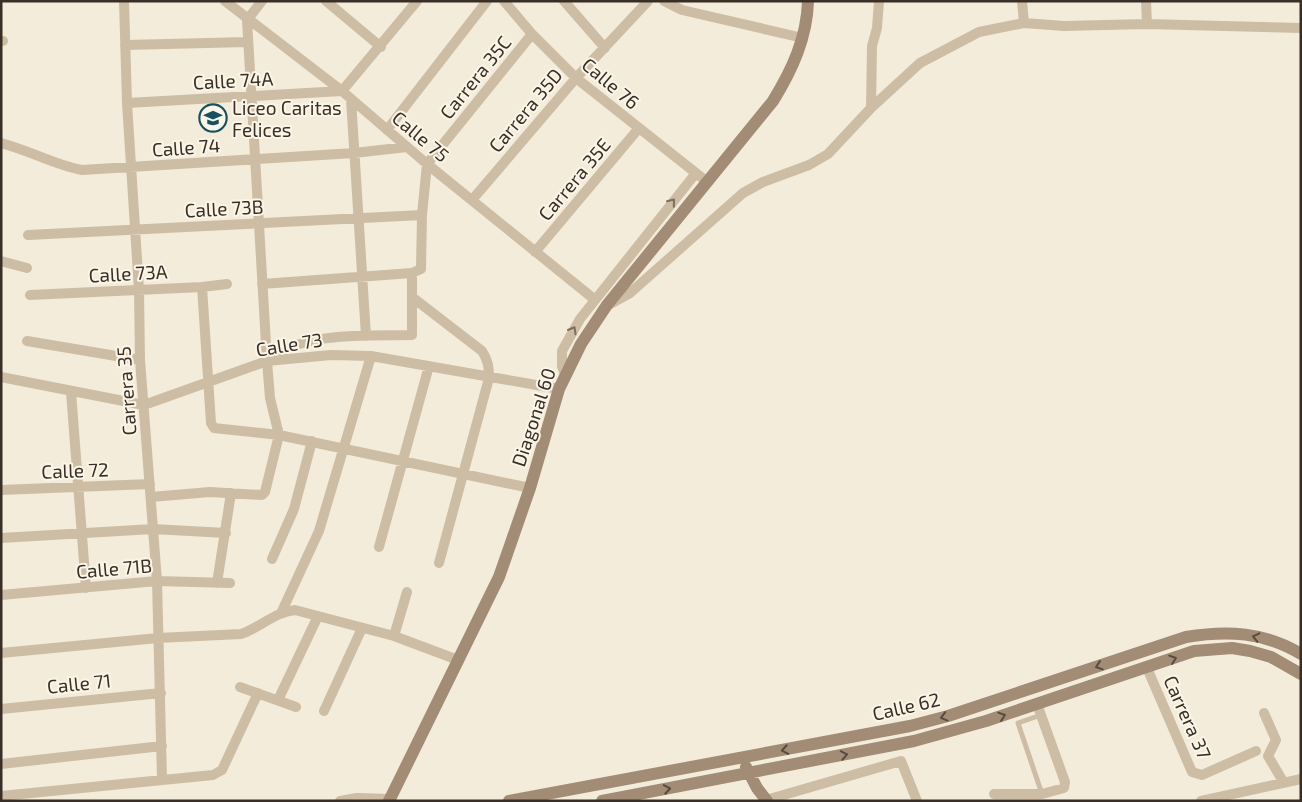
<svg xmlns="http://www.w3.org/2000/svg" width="1302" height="802" font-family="'Exo 2',sans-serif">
<rect width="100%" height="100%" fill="#f4ecda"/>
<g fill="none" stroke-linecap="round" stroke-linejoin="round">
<path stroke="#cebda5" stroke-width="5" d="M1041,715L1018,723L1042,794"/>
<path stroke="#cebda5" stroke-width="10" d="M124,1L127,103L139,290L140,360L157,581L162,779
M225,1L342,91L427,164L594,299
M326,1L381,47
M504,1L532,34L576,78L706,181
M564,1L605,48
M664,1L682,10L803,38
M1022,1L1024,23
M1146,1L1147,24
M1,41H3
M125,45L248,42
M351,99L366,336
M127,103L342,91L417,1
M871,108L872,46L877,28L879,1
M387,130L487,1
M1,143C29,150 54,165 82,170L354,153L407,147
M472,200L576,78L648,1
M28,235L422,215
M535,252L639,128
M1,261L27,268
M262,284L412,273L421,269L422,215L427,164L532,34
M202,287L211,423L214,428L279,435L530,488
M30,295L202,287L227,284
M412,297L482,351C488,360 489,367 489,378L439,563
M610,304L630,293L743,193L763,182L809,165L828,154L871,108L920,63L979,32L1024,23L1064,26L1147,24L1301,28
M27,341L140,360
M268,360C304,331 368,336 412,335V273
M565,375L562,366V351L580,319L696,173
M1,377L144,405L267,361L331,355L371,356L559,389
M71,392L86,588
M1,490L150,484
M151,497L210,492L262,495L265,492L279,435L270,398L267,361L247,20L262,1
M1,538L153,529L226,533
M379,547L429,366
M272,559L294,509L312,441
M217,583L231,493
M1,595L157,581L230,583
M282,611L319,531L371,356
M394,636L407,592
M1,653L158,638L241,634C260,628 274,612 295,610L394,636L458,660
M1147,668L1192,772L1202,775L1256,751
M240,687L296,707
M278,700L318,616
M1,709L161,693
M324,711L362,628
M1264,713L1276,740L1268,756L1284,783
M1,764L162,746
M994,794H1042L1064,788L1065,782L1037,704
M1,796L213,775L222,770L258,693
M766,800L901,761L917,801
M340,801L357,798L389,799
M1201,801L1301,779"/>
<path stroke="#a28c76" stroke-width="12" d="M746,767L757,788L767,801
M389,801L499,577L530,488L559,389L581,344L607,305L773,101C792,70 807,38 808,1
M509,801L910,726L948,716L1186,637C1227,630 1265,632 1301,654
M602,801L914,741L986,721L1194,651L1232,648L1250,651L1271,657L1301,674"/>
</g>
<defs><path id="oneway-chevron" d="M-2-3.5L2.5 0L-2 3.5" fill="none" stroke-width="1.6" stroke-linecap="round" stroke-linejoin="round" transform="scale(1.25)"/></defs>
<g stroke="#7c6f60">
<use href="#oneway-chevron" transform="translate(672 202) rotate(-51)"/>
<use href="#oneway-chevron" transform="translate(573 330) rotate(-60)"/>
</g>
<g stroke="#584b3f">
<use href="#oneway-chevron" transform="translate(1256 637) rotate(-167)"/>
<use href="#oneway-chevron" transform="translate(1173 659) rotate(-19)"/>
<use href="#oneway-chevron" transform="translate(1099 666) rotate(162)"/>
<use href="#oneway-chevron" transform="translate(1002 716) rotate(-19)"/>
<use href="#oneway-chevron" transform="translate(944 717) rotate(165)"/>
<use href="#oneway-chevron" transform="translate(785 750) rotate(170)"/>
<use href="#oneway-chevron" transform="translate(844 755) rotate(-11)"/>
<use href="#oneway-chevron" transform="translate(667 789) rotate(-10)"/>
</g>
<defs>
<g id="school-ring" transform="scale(1.4375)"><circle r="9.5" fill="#fbf5e7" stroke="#18505f" stroke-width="1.5"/><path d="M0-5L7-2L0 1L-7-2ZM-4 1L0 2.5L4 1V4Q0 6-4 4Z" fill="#18505f"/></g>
</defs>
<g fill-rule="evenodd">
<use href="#school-ring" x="213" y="118"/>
</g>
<g text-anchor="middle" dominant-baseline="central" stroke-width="4" stroke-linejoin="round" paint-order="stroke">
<g font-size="19" fill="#392f27" stroke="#fbf5e7">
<text transform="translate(475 77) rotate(-51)">Carrera 35C</text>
<text transform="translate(233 80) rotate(-3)">Calle 74A</text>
<text transform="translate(611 83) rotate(40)">Calle 76</text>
<text transform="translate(525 110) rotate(-50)">Carrera 35D</text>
<text transform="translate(421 136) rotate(40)">Calle 75</text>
<text transform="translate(186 147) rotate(-4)">Calle 74</text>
<text transform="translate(574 179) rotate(-50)">Carrera 35E</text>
<text transform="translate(224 208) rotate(-3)">Calle 73B</text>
<text transform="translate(128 273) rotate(-3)">Calle 73A</text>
<text transform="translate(289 344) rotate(-9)">Calle 73</text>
<text transform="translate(126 391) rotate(-94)">Carrera 35</text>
<text transform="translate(533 417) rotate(-72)">Diagonal 60</text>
<text transform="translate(75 470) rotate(-2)">Calle 72</text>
<text transform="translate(114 568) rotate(-5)">Calle 71B</text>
<text transform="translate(79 683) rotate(-6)">Calle 71</text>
<text transform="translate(906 706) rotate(-13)">Calle 62</text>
<text transform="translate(1188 717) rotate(66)">Carrera 37</text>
</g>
<g font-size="19" fill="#392f27" stroke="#fbf5e7" text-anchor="start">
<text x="232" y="107">Liceo Caritas<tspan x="232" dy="22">Felices</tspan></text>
</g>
</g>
<rect width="1302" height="802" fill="none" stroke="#392f27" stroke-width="5"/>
</svg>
